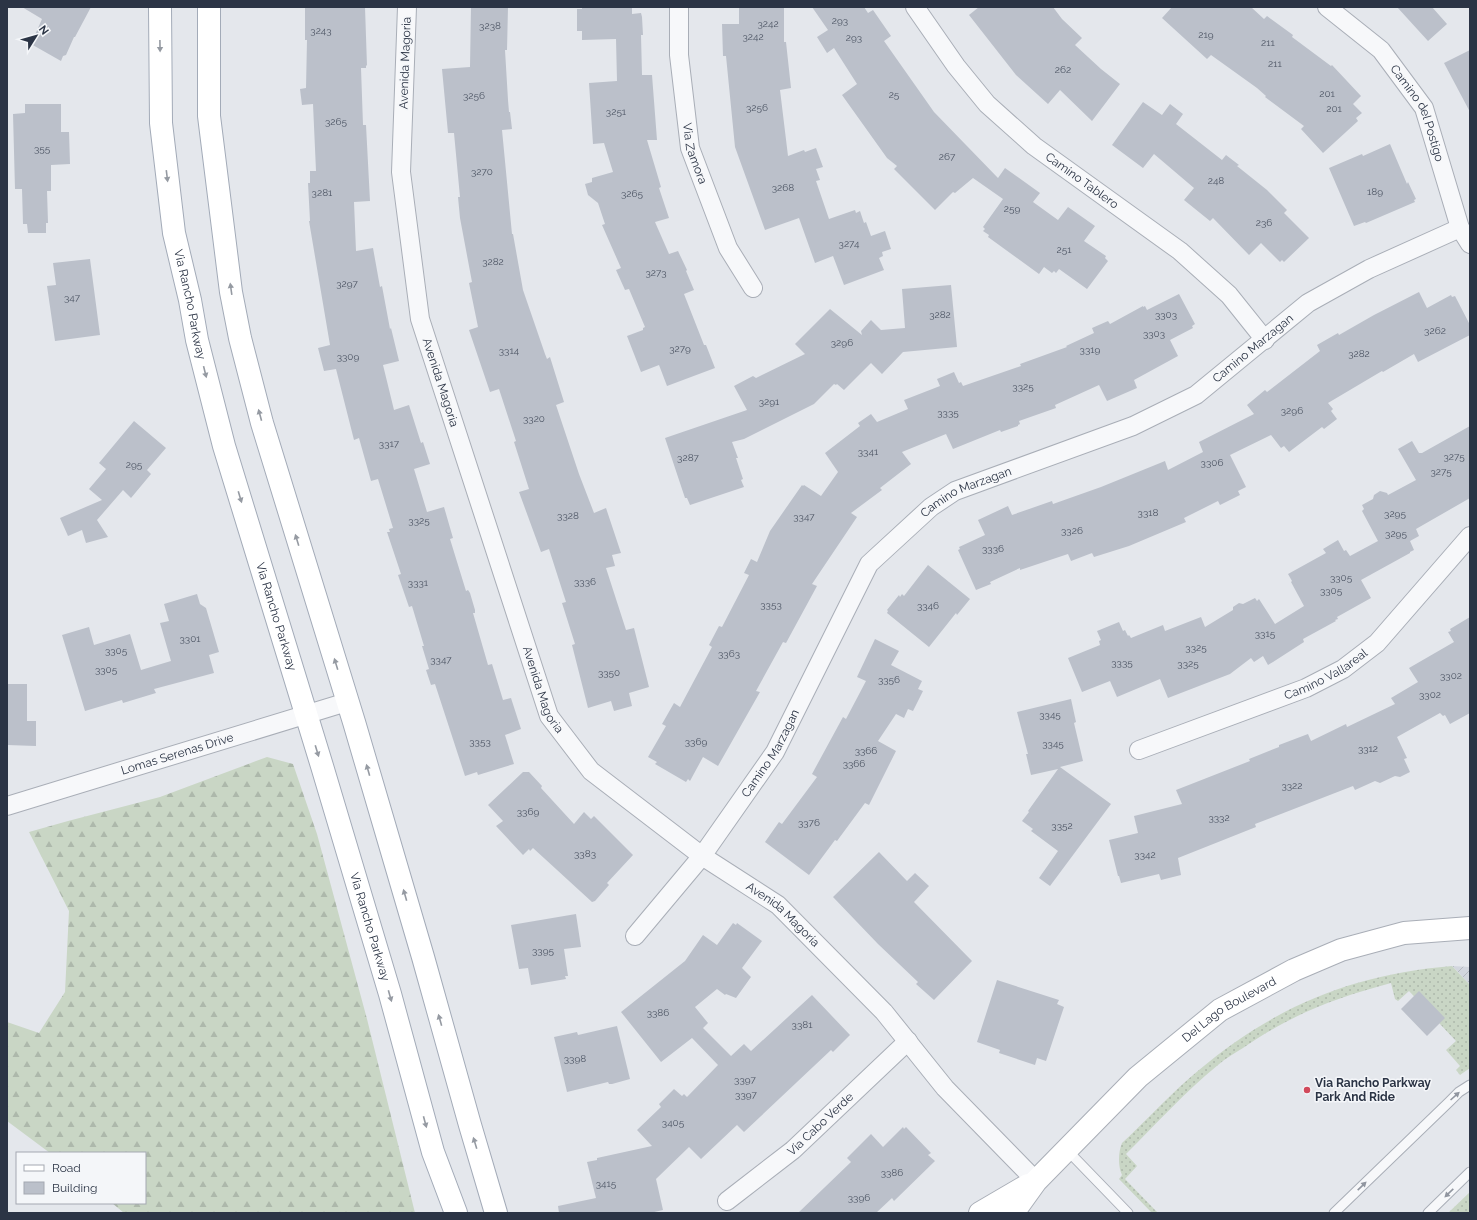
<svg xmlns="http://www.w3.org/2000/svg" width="1477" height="1220" font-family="Raleway,sans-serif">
<defs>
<pattern id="industrial-furrows" width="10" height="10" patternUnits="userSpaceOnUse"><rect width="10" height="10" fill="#d2d6de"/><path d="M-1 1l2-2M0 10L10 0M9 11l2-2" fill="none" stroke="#b4b8c0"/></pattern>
<pattern id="grass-dots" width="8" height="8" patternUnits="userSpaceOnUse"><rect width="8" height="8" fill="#c9d6c5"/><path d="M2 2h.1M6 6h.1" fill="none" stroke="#adb8ab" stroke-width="1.8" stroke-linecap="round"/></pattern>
<pattern id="forest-firs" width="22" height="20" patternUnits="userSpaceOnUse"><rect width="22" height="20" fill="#c9d6c5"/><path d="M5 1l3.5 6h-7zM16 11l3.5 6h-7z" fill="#adb8ab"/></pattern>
</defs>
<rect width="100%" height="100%" fill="#e4e7ec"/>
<path fill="url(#industrial-furrows)" d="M1452,966L1470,967V985L1458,972Z"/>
<path fill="url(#grass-dots)" d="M1452,966L1470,985V1068L1460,1075L1456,1070L1460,1066L1446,1050L1456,1041L1409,991L1398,1001L1395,999L1391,983C1335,998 1292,1014 1243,1048C1235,1053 1226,1058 1218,1065C1185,1092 1156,1124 1126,1154L1137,1166L1125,1179L1158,1213H1152L1119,1179L1122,1175C1118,1167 1118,1152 1122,1143C1148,1119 1172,1092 1199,1070C1275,1006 1354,974 1452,966Z
M1470,1192V1213H1448Z"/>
<path fill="url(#forest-firs)" d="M267,757L293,764L317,834L367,1019L415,1213H124L112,1203H145V1153H50L7,1121V1022L39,1033L65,992L69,911L29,832L68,821L160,797Z"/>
<path fill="#bbc0ca" d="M22,7H91L75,37H74L66,55L63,56L61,61L31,44L42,19Z
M305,7H365L367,66L366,65V68H361L363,125H366L370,201L354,202L356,251L373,248L380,287L382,286L390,329L391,328L399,361L383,365L394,410L409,405L421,443L423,442L430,464L414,469L427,512L444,507L453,538L450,539L466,591L468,590L470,593L475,610V613H473L488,665L492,664L503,700L511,698L521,729L505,735L514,764L478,775L477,772L465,776L435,684L431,685L426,670L429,669L422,646H424L412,606L409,607L398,575L401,574L387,532H390L389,529L393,528L378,479L371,481L359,438L354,440L336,369L324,371L318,348L330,345L309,221H310L308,183H310V171H316L313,104L302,105L300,89L306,88L307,40H305Z
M471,7H508L507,50H505L508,100L509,112H510L512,129L502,130L512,234H513L523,290L545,354L547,359L550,357L564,402L556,405L579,474L594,513L606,508L621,553L612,555L615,566L606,568L626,630L634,628L649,687L629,693L632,706L614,711L611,701L588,708L572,645L575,644L562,603L566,602L549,549L541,552L519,492L529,489L514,442L516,441L499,389L490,392L469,330L478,327L469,283L472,282L460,218L458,197H460L454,133H448L442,69L470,67Z
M582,7H632V14L641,13L642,17L643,35H641L642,75H652L657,140H647L661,187L659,188L669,218L655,222L669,254L678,251L687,270L686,271L694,290L684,294L704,345H706L715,368L667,386L659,365L641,372L627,336L643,330V328L645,327L629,289L625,290L616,270L621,268L602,225L605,224L598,203L588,195L585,184L592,182V178L613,172L604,143L593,144L589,83L617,81L616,39L582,40V31H577V9H582Z
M739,7H784V42H786L791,88L780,90L788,156L804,150L805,152L816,148L823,167L816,169L820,180L816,181L829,219L855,210L856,213L860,211L864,223L866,222L871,236L885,231L891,249L882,252L883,256L879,258L884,270L844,285L833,256L815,263L799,218L765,230L735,147L726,56H723L722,24H739Z
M812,7H864L868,13L873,10L891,36L884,41L934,112L998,178L1005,168L1040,193L1033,202L1058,220L1068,207L1095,226L1084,241L1106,256L1105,258L1108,261L1087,289L1059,269L1056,273L1054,271L1052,273L1044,267L1039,274L988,237L989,235L983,231L985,229L983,227L1003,199L973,178L955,193L953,192L935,210L894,169L897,166L887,158L842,95L857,84L834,48L827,53L817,37L828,30Z
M979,7H1053L1062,19L1082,38L1075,45L1101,69L1120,84L1092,121L1060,90L1048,104L1016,75L969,15Z
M1172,7H1251L1264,19L1267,16L1293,35L1292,37L1331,66L1332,65L1361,96L1353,104L1362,113L1356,118L1358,121L1323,153L1301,129L1304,126L1265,97L1266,96L1257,88L1211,55L1207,59L1162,18Z
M1397,7H1432L1447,24L1428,41Z
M1470,50V112L1444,63Z
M1143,102L1162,115L1170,104L1183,114L1176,124L1222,160L1226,155L1239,165L1237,166L1267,190L1287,210L1284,213L1309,238L1284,262L1282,260L1280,262L1261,243L1249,255L1213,218L1210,221L1184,200L1194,188L1154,154L1143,168L1112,145Z
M25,104H61V132H69L70,164L51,165V191H47L48,223H46V233H28L27,224H23L22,189H15L13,114L25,113Z
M1390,144L1407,184L1408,182L1416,199L1414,200L1415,202L1366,223L1365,222L1354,226L1329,168L1362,154L1363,156Z
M90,259L100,335L55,341L47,286L56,285L53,263Z
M951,285L957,347L903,352L882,374L871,363L844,390L837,384L836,385L834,384L814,404L744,439L732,442L738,458H736L743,479L741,480L744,487L690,505L687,498H685L665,438L747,410L734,386L753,376L756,378L805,354L795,344L830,309L862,335L861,331L871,320L881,330L905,328L902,289Z
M1419,292L1427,308L1451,295L1452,297L1455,296L1470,325V335L1418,362L1414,354L1383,372L1382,371L1328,403L1333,409L1331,411L1337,419L1324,429L1322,427L1289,452L1284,446L1281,448L1271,435L1230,455L1246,487L1238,491L1240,495L1220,505L1218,501L1184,518L1186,522L1129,546L1094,557L1092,553L1071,561L1068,554L1020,570V568L990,582L991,584L976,590L958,550L960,549L959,547L985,535L978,520L1008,506L1012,515L1052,501L1053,504L1101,487L1165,461L1168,470L1203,452L1199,442L1254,414L1247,405L1265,390L1267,392L1320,351L1317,345L1338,333L1339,335L1374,315Z
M1179,294L1195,324L1192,326L1193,328L1170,340L1178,356L1134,380L1137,388L1107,401L1099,385L1055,405L1056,408L1019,421L1020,424L1018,425V426L1001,432L1000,430L953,449L946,434L902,452L911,464L880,488L882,490L851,513L857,517L812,584L817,586L786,643L783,642L756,691L760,692L718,766L703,757L690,781L688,779L686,782L655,764L657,762L648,757L666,726L662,724L674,703L680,707L712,647L709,645L719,626L722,627L749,575L744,573L751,559L757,562L770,531L802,485L803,486L804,485L821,496L838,472L825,453L860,426L858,423L871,414L877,422L908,409L904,400L940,386L937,379L954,372L959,383L961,382L963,386L1021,366L1020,364L1067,347L1066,346L1094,333L1092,328L1108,321L1110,324L1143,306V307L1145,306L1147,310Z
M134,421L166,448L147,470L151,474L131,498L123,490L97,520L108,537L86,543L82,530L68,536L60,518L102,500L89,489L106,469L99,463Z
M1470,426V498L1416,529L1419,536L1410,541L1414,550L1410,552V553L1361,580L1371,598L1337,617L1338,619L1335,620L1336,621L1303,639L1304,642L1273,662L1268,665L1263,656L1254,662L1251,658L1230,674L1168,698L1160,679L1117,697L1110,681L1082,692L1068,658L1100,645L1099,641L1101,640L1097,631L1119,622L1123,631L1125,630L1128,636L1129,635L1131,638L1163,625L1165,631L1201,617L1205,627L1233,610V607L1239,603L1243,604L1255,598L1257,601L1259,599L1275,624L1304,606L1291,582L1292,581L1288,574L1326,553L1323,549L1338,540L1344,551L1346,550L1350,556L1378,541L1362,511L1364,509L1362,505L1373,499L1374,495L1380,491L1387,493L1388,495L1416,480L1398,449L1412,441L1419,453H1422Z
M928,565L970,599L957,615L956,613L929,647L887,613L888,611L887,610L899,595L900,597L902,594L904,596Z
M197,594L200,604L206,608L219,652L209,655L214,673L154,689L156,693L123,703L122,700L85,711L62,635L89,627L94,645L130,634L141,670L171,661L160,623L169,621L164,604Z
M1470,617V713L1450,724L1445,715L1443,716L1440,713L1397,737L1407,758L1404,759L1410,772L1400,777L1395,776L1380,783L1375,781L1355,790L1353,786L1255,824L1256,827L1178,858L1181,875L1161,880L1159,874L1121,883L1119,876H1118L1109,840L1138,833L1134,816L1182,804L1176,790L1250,761L1249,759L1279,747V745L1308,734L1311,741L1346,724L1347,727L1395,704L1391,698L1418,682L1409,668L1454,642L1448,632L1451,631L1450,629Z
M875,639L899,651L891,665L922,681L918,689L923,691L913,711L908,709L904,718L896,714L878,741L896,751L869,805L865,803L837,841L835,840L809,875L765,842L779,822L782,824L817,777L812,774L843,717L846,719L866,681L857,677Z
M7,684H27V721H36V746L7,745Z
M1071,699L1076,722L1074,723L1083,761L1060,767L1111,804L1050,886L1039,878L1058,851L1031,831L1033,829L1022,821L1029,812L1028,811L1058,769L1031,775L1026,754H1028L1017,712Z
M523,772H529L542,786L541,788L574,824L584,812L591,819L594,816L633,855L607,883L609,885L595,901L592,902L533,848L530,851L529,849L523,855L496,826L503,821L488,805Z
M879,852L907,881L915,873L929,886L914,902L972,961L934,1000L916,984L918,982L878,944L833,897Z
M576,914L581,947L564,949L568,976H565L566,979L531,985L528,968L519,969L511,925Z
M733,923L736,925L737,923L762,941L742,968L751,977L736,998L726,994L725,995L717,989L695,1007L708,1023L703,1028L731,1056L744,1044L751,1051L812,995L850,1035L833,1052L831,1050L744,1132L737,1125L701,1159L689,1147L656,1179L663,1210L650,1213H559L558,1206L596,1198L587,1162L597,1160V1158L652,1146L637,1130L661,1107L659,1104L674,1089L682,1096L684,1094L687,1097L718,1065L692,1038L661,1062L621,1012L685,961L703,935L717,945Z
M997,980L1059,1000L1057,1004L1064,1007L1046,1061L1037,1058L1035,1065L999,1053L1000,1050L977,1042Z
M1419,991L1445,1018L1427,1036L1401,1009Z
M617,1026L630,1079L612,1084H609L608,1082L567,1092L554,1037L577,1032L578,1035Z
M903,1127L904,1129L906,1127L931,1153L928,1155L935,1161L894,1201L892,1198L876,1213H798L851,1162L847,1158L871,1134L883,1147Z"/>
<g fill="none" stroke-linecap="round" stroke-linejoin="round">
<g stroke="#a9aeb7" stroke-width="11">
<path id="service" d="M1067,1150L1128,1213
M1334,1213L1449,1102L1459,1092L1470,1085
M1428,1213L1470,1172"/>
</g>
<g stroke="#a9aeb7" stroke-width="20">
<g id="minor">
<path id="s1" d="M407,7L401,172L420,319L549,716L591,771L702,856L778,905L884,1012L945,1088L1036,1181"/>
<path id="s2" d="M679,7V55L690,148L728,248L753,288"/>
<path id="s3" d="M915,7L956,66L987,104L1034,146L1180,251L1229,295L1265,340"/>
<path id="s4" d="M1327,7L1381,50L1424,108L1460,228L1470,244"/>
<path id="s5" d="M1139,750L1306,688L1343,669L1377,643L1470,536"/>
<path id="s6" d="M7,806L347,702"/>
<path id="s7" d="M635,936L702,856L775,752L869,564L931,507L955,491L1133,426L1196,395L1308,303L1369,269L1460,228"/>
<path id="s8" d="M727,1201L793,1150L908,1041"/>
</g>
</g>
<g stroke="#a9aeb7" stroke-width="24">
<g id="secondary">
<path d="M980,1213L1028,1185"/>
<path id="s9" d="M1013,1213L1036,1181L1138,1077L1220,1010L1294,970L1341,950L1404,933L1470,928"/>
</g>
</g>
<g stroke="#a3abb8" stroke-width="24">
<g id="primary">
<path id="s10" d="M160,7L161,123L174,233L190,300L197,340L224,446L322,766L390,994L433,1152L456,1213"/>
<path d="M209,7V116L231,292L240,338L262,423L354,722L423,957L470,1125L496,1213"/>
</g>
</g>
<use href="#service" stroke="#f7f8fa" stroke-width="9"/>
<use href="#minor" stroke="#f7f8fa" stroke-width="18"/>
<use href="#secondary" stroke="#fff" stroke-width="22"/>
<use href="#primary" stroke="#fff" stroke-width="22"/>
</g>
<defs><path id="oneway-solid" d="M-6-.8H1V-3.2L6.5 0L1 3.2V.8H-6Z"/></defs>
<g fill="#959aa2">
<use href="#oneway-solid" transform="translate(160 46) rotate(89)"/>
<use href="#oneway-solid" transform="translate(167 176) rotate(83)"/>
<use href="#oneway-solid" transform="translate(231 289) rotate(-98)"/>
<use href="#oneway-solid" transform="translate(205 372) rotate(76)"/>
<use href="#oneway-solid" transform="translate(260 415) rotate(-105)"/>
<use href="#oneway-solid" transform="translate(240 497) rotate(73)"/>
<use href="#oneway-solid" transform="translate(297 540) rotate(-107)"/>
<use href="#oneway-solid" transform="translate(336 664) rotate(-107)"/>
<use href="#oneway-solid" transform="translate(317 751) rotate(73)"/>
<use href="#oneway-solid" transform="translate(368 770) rotate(-106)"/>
<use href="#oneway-solid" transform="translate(405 895) rotate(-106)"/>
<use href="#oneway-solid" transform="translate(390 996) rotate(74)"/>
<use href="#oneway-solid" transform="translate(440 1020) rotate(-106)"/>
<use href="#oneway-solid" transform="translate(425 1122) rotate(75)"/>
<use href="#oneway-solid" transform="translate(475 1143) rotate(-107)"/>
</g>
<g fill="#9196a0">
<use href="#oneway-solid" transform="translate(1455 1096) rotate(-42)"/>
<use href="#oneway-solid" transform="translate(1362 1186) rotate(-44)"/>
<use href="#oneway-solid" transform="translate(1449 1193) rotate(136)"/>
</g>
<circle fill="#d1495b" stroke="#f4f6f9" stroke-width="1.5" cx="1307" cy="1090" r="4"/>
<g text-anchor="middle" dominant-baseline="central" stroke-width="3" stroke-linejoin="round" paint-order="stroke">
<g font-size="10" fill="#4f5766">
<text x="840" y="20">293</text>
<text x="768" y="23">3242</text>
<text x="490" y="25">3238</text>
<text x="321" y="30">3243</text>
<text x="1206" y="34">219</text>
<text x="753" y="36">3242</text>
<text x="854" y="37">293</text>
<text x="1268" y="42">211</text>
<text x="1275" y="63">211</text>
<text x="1063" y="69">262</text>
<text x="1327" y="93">201</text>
<text x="894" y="94">25</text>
<text x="474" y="95">3256</text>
<text x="757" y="107">3256</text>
<text x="1334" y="108">201</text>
<text x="616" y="111">3251</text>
<text x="336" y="121">3265</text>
<text x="42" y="148">355</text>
<text x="947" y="156">267</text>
<text x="482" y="171">3270</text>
<text x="1216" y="180">248</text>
<text x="783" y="187">3268</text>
<text x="1375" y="191">189</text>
<text x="322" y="192">3281</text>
<text x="632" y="193">3265</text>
<text x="1012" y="208">259</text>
<text x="1264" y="222">236</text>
<text x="849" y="243">3274</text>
<text x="1064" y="249">251</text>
<text x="493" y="261">3282</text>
<text x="656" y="272">3273</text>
<text x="347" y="283">3297</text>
<text x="72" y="297">347</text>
<text x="940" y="314">3282</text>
<text x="1166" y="314">3303</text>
<text x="1435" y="330">3262</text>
<text x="1154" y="333">3303</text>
<text x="842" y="342">3296</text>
<text x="680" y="348">3279</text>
<text x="1090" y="349">3319</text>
<text x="509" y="350">3314</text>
<text x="1359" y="353">3282</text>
<text x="348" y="356">3309</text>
<text x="1023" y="386">3325</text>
<text x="769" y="401">3291</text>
<text x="1292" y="410">3296</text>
<text x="948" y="412">3335</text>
<text x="534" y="418">3320</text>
<text x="389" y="443">3317</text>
<text x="868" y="451">3341</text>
<text x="1454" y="456">3275</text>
<text x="688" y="457">3287</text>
<text x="1212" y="462">3306</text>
<text x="134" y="464">295</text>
<text x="1441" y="471">3275</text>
<text x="1148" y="512">3318</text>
<text x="1395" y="513">3295</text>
<text x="568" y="515">3328</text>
<text x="804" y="516">3347</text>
<text x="419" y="520">3325</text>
<text x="1072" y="530">3326</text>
<text x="1396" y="533">3295</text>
<text x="993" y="548">3336</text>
<text x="1341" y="577">3305</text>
<text x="585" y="581">3336</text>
<text x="418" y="582">3331</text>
<text x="1331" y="590">3305</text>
<text x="771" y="604">3353</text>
<text x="928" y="605">3346</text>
<text x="1265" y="633">3315</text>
<text x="190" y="638">3301</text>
<text x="1196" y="647">3325</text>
<text x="116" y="650">3305</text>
<text x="729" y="653">3363</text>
<text x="441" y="659">3347</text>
<text x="1122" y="662">3335</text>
<text x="1188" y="663">3325</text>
<text x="106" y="669">3305</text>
<text x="609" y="672">3350</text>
<text x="1451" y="675">3302</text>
<text x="889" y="679">3356</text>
<text x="1430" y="694">3302</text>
<text x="1050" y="714">3345</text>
<text x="480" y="741">3353</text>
<text x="696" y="741">3369</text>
<text x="1053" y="743">3345</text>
<text x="1368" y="748">3312</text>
<text x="866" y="750">3366</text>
<text x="854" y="763">3366</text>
<text x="1292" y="785">3322</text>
<text x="528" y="811">3369</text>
<text x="1219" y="817">3332</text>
<text x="809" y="822">3376</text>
<text x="1062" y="825">3352</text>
<text x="585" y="853">3383</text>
<text x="1145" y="854">3342</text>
<text x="543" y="950">3395</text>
<text x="658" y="1012">3386</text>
<text x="802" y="1024">3381</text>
<text x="575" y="1058">3398</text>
<text x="745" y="1079">3397</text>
<text x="746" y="1094">3397</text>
<text x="673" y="1122">3405</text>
<text x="892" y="1172">3386</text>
<text x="606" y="1183">3415</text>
<text x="859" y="1197">3396</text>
</g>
<g font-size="12" fill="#2b3445" stroke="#f4f6f9">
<text transform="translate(405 63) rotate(-88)">Avenida Magoria</text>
<text stroke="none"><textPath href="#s4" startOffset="143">Camino del Postigo</textPath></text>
<text stroke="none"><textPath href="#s2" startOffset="148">Via Zamora</textPath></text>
<text stroke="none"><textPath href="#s3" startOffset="243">Camino Tablero</textPath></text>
<text stroke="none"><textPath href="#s10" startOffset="300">Via Rancho Parkway</textPath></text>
<text stroke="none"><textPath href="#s7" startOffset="888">Camino Marzagan</textPath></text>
<text stroke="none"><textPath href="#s1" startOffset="380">Avenida Magoria</textPath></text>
<text stroke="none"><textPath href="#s7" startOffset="564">Camino Marzagan</textPath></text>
<text stroke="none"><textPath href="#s10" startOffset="624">Via Rancho Parkway</textPath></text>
<text stroke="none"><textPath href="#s5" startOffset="202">Camino Vallareal</textPath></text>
<text stroke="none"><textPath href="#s1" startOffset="704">Avenida Magoria</textPath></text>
<text stroke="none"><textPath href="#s6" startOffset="178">Lomas Serenas Drive</textPath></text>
<text stroke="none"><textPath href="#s7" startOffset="228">Camino Marzagan</textPath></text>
<text stroke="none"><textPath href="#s1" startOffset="1040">Avenida Magoria</textPath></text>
<text stroke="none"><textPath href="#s10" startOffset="948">Via Rancho Parkway</textPath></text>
<text stroke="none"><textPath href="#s9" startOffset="299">Del Lago Boulevard</textPath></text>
<text stroke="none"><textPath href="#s8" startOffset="121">Via Cabo Verde</textPath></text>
</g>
<g font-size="12" font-weight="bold" fill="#2b3445" stroke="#f4f6f9" text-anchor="start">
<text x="1315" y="1083">Via Rancho Parkway<tspan x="1315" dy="14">Park And Ride</tspan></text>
</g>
</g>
<rect width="1477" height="1220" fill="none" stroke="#2b3445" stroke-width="16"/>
<rect x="16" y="1152" width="130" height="52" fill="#f4f6f9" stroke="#a4a8b1"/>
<rect x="24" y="1165" width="20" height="6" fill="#ffffff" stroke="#a4a8b1"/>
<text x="52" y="1172" font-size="12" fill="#2b3445">Road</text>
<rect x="24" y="1182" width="20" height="12" fill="#bbc0ca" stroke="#a4a8b1"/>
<text x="52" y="1192" font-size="12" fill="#2b3445">Building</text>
<g transform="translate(36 36) rotate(53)" stroke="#f4f6f9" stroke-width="3" paint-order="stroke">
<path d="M0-3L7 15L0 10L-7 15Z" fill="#2b3445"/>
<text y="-6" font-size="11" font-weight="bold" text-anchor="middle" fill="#2b3445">N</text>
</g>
</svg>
